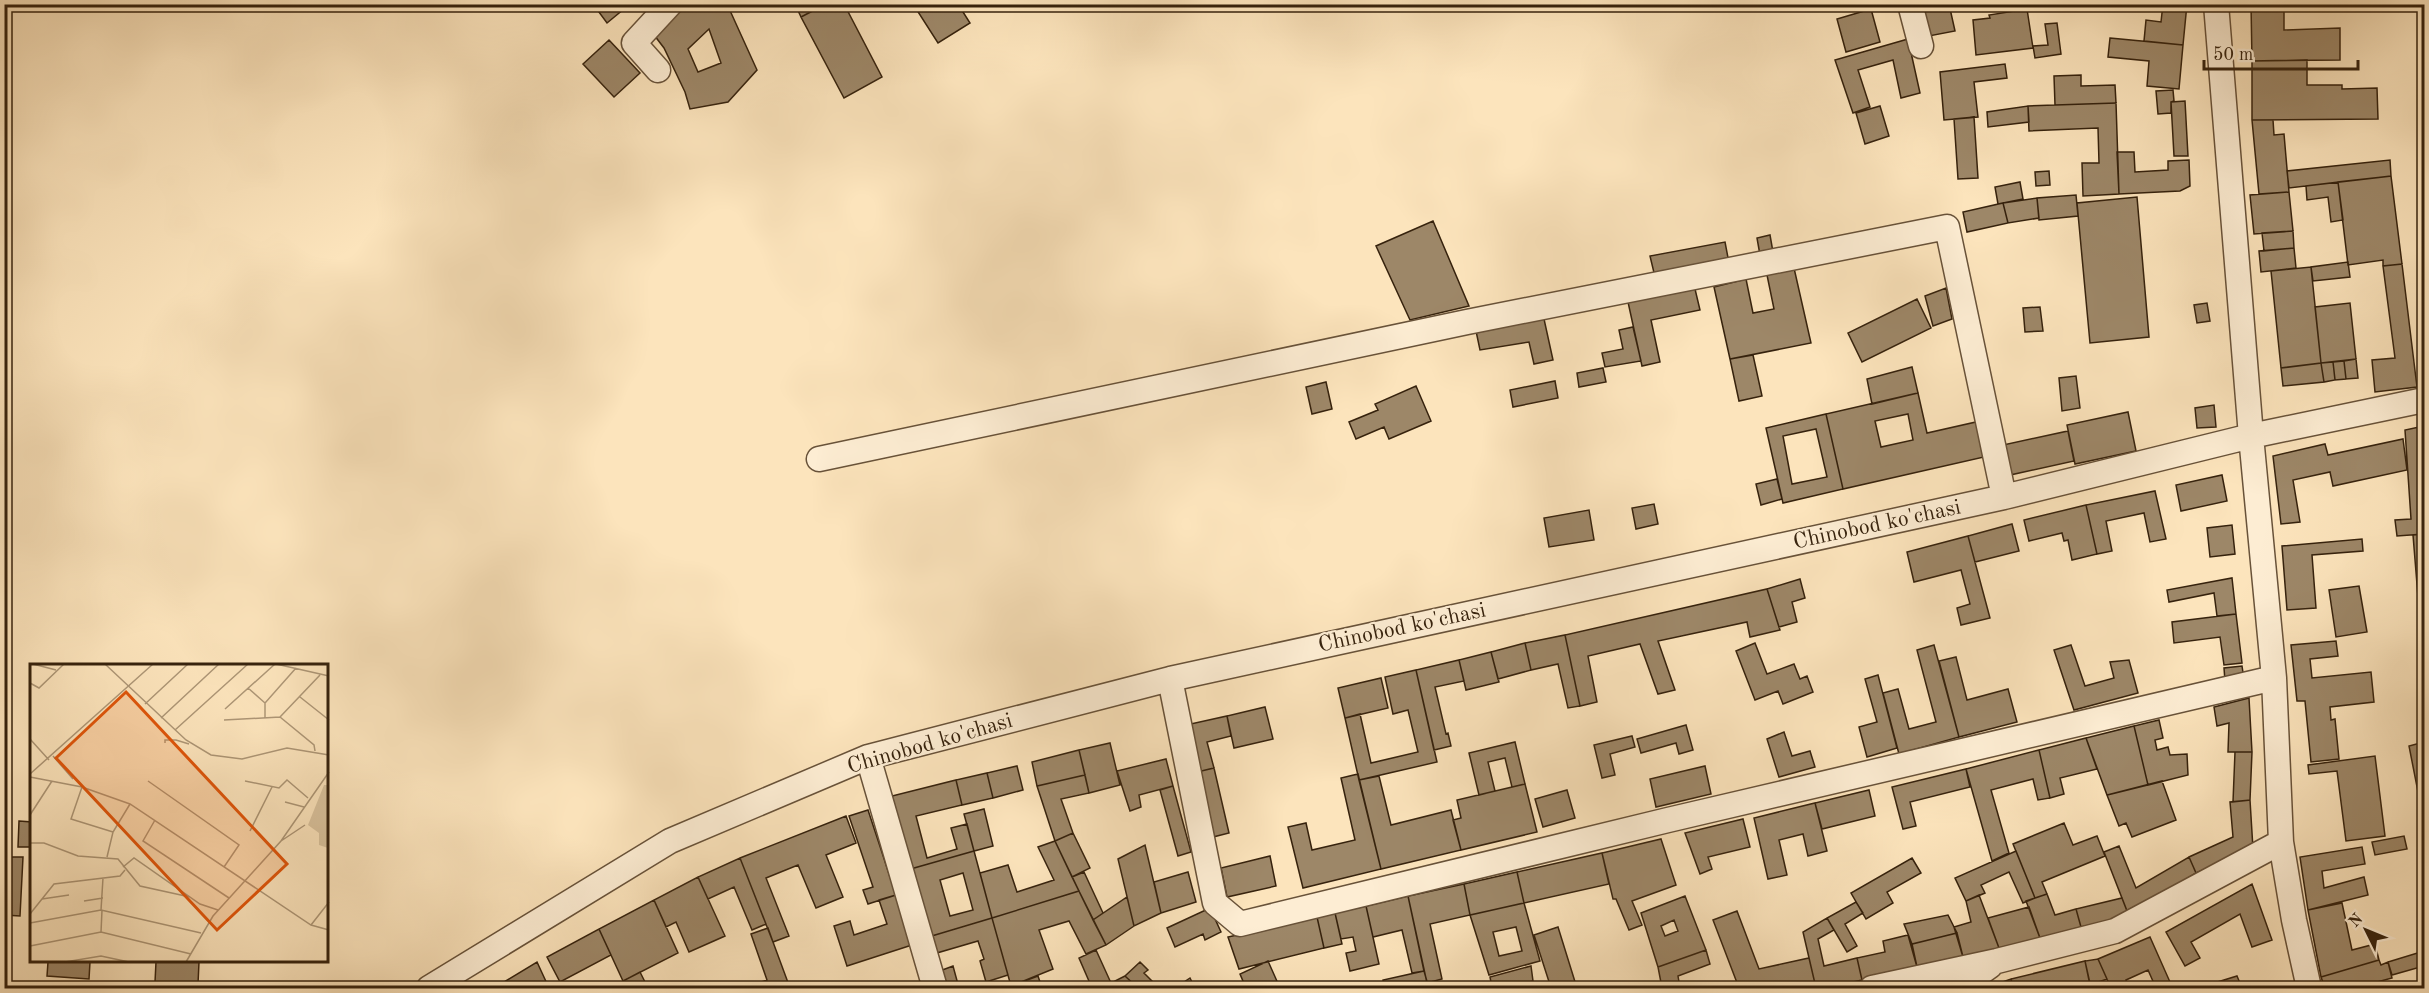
<svg xmlns="http://www.w3.org/2000/svg" width="2429" height="993" font-family="'Old Standard TT',serif">
<rect width="100%" height="100%" fill="#fce4bc"/>
<filter id="stains"><feTurbulence type="fractalNoise" baseFrequency=".00333" numOctaves="4"/><feColorMatrix values="0 0 0 0 .2 0 0 0 0 .09 0 0 0 0 .02 0 0 0 .5 -.17"/></filter>
<radialGradient id="worn" r=".72"><stop offset=".6" stop-color="#630" stop-opacity="0"/><stop offset="1" stop-color="#630" stop-opacity=".3"/></radialGradient>
<path fill="#9d8768" stroke="#36220d" stroke-width="1.5" fill-rule="evenodd" d="M593,4H630L607,23Z
M675,4H727L757,70L728,102L690,109L685,92L664,48L651,31ZM709,29L721,63L698,72L688,49Z
M795,4H826L801,17Z
M826,4H844L882,77L844,98L801,17Z
M913,4H958L970,23L938,43Z
M1922,4H1949L1955,31L1929,36Z
M2163,4H2187L2183,45L2144,41L2146,20L2161,22Z
M2251,4H2284V30L2340,28V60L2252,61Z
M1871,9L1880,42L1846,52L1837,19Z
M2027,9L2033,48L1976,55L1973,20L1990,18L1989,15Z
M2057,23L2061,54L2035,58L2033,46L2048,45L2045,24Z
M2110,38L2183,45L2179,89L2147,86L2149,61L2108,57Z
M1908,39L1920,93L1901,98L1893,60L1858,70L1870,107L1853,113L1835,60Z
M609,40L640,73L614,97L583,64Z
M2307,60V85H2342V89L2377,88L2378,119L2252,120V61Z
M2005,64L2007,78L1974,82L1978,117L1944,120L1940,72Z
M2081,75V86L2115,85L2116,103L2055,105L2054,76Z
M2173,90L2174,101L2171,102V113L2158,114L2156,91Z
M2185,101L2188,156H2174L2171,102Z
M2116,103L2119,194L2083,196L2082,163H2099L2098,128L2029,131L2028,106Z
M1880,106L1889,136L1865,144L1856,113Z
M2028,106L2029,122L1988,127L1987,112Z
M1974,117L1978,178L1958,179L1954,119Z
M2252,120H2273L2274,135L2284,134L2289,192L2259,194Z
M2117,152H2134L2135,172L2168,170V161L2189,160L2190,186L2180,191L2119,194Z
M2390,160L2391,176L2289,188L2287,171Z
M2049,171L2050,185L2036,186L2035,172Z
M2391,176L2402,264L2383,266V260L2348,265L2338,182Z
M2020,182L2023,199L1998,204L1995,187Z
M2338,182L2343,220L2331,222L2328,197L2307,200L2306,186Z
M2289,192L2293,231L2254,234L2250,195Z
M2076,195L2078,216L2039,220L2037,198Z
M2137,197L2149,337L2090,343L2077,203Z
M2037,198L2039,218L2008,223L2003,203Z
M2003,203L2008,223L1967,232L1963,212Z
M1433,221L1469,306L1410,320L1376,246Z
M2293,231L2294,248L2264,251L2262,233Z
M1770,235L1773,252L1760,255L1757,238Z
M1725,242L1729,263L1655,277L1650,256Z
M2294,248L2296,268L2261,272L2259,251Z
M2348,262L2350,277L2313,281L2311,267Z
M2402,264L2417,387L2375,392L2372,360L2395,358L2383,266Z
M2311,267L2321,363L2281,368L2271,271Z
M1794,268L1811,343L1730,359L1714,287L1746,279L1753,313L1774,309L1767,275Z
M1946,288L1952,319L1933,326L1925,296Z
M1695,289L1700,310L1651,320L1660,362L1642,366L1628,302Z
M1917,299L1931,328L1862,362L1848,333Z
M2207,303L2210,321L2197,323L2194,305Z
M2350,303L2356,359L2321,363L2315,307Z
M2040,307L2043,331L2025,332L2023,308Z
M1544,319L1553,360L1534,364L1529,342L1480,350L1476,331Z
M1633,327L1641,361L1605,367L1602,353L1623,349L1619,330Z
M1753,355L1762,396L1739,401L1730,359Z
M2356,359L2358,378L2346,379L2344,361Z
M2344,361L2346,379L2335,380L2333,362Z
M2333,362L2335,380L2324,382L2321,363Z
M2321,363L2324,382L2283,386L2281,368Z
M1912,367L1918,393L1872,404L1867,379Z
M1603,368L1606,382L1579,387L1577,373Z
M2076,376L2080,408L2062,411L2059,378Z
M1555,381L1558,398L1513,407L1510,390Z
M1326,382L1332,409L1312,414L1306,387Z
M1416,386L1431,421L1389,439L1384,427L1356,439L1349,422L1378,410L1375,404Z
M1918,393L1927,433L1976,422L1984,457L1843,489L1826,414ZM1908,414L1913,440L1881,447L1875,421Z
M2214,405L2216,427L2197,428L2195,408Z
M2128,412L2136,451L2075,464L2067,425Z
M1826,414L1843,489L1783,503L1766,428ZM1816,429L1827,477L1792,484L1783,436Z
M2424,426V534L2397,536L2395,520L2411,519L2405,430Z
M2068,431L2074,461L2010,475L2003,445Z
M2403,439L2407,470L2333,486L2330,472L2293,480L2300,522L2281,524L2273,456L2325,444L2328,455Z
M2222,475L2227,501L2181,511L2176,485Z
M1777,479L1782,499L1761,505L1756,484Z
M2155,491L2166,539L2150,542L2144,513L2106,521L2112,551L2097,554L2086,505Z
M1654,504L1658,524L1636,529L1632,508Z
M2086,505L2097,554L2072,560L2068,540L2064,541L2062,533L2029,541L2024,520Z
M1589,510L1594,540L1549,547L1544,518Z
M2012,524L2019,551L1975,562L1968,536Z
M2232,525L2235,554L2210,557L2207,528Z
M2424,534V671L2413,535Z
M1968,536L1990,618L1961,625L1957,608L1970,604L1961,570L1914,582L1907,552Z
M2362,539L2363,551L2312,555L2316,608L2287,610L2282,546Z
M2232,578L2236,614L2217,616L2214,593L2169,602L2167,590Z
M1800,579L1805,598L1792,602L1797,622L1779,627L1767,589Z
M2359,586L2367,632L2336,637L2329,590Z
M1767,589L1780,630L1750,637L1747,622L1658,641L1675,690L1658,694L1640,644L1588,656L1597,702L1580,706L1565,635Z
M2236,614L2242,663L2224,665L2220,637L2174,643L2172,622Z
M1565,635L1580,706L1568,708L1558,664L1531,670L1525,643Z
M2336,641L2338,656L2310,659L2312,678L2371,672L2374,702L2330,707L2331,720L2335,719L2339,759L2311,762L2305,701H2297L2291,645Z
M1525,643L1531,670L1498,679L1491,652Z
M1755,643L1767,674L1794,664L1800,679L1807,676L1813,692L1783,704L1778,691L1755,700L1736,651Z
M1934,645L1959,737L1899,754L1883,693L1898,689L1909,729L1936,722L1917,650Z
M2071,645L2085,686L2114,678L2110,662L2129,660L2138,693L2074,710L2054,650Z
M1491,652L1499,682L1466,690L1459,660Z
M1956,657L1967,700L2008,689L2017,722L1959,737L1939,661Z
M1459,660L1464,681L1435,687L1446,734L1448,733L1451,746L1434,750L1416,670Z
M2242,666L2244,679L2225,681L2224,668Z
M1416,670L1437,762L1359,780L1345,718L1360,714L1371,763L1418,752L1408,710L1393,714L1385,677Z
M1878,675L1897,748L1867,757L1859,727L1877,722L1865,679Z
M1381,678L1388,708L1345,718L1338,688Z
M2249,698L2252,752H2228L2229,723L2217,726L2214,707Z
M1265,707L1273,739L1234,748L1227,716Z
M1227,716L1231,736L1207,742L1214,768L1197,772L1186,725Z
M2159,720L2163,738L2155,740L2157,750L2168,747L2170,755L2187,754L2188,775L2148,785L2134,726Z
M1686,725L1693,750L1679,754L1676,743L1641,753L1637,739Z
M2134,726L2148,785L2107,795L2086,738Z
M1784,732L1792,756L1810,751L1815,767L1779,777L1767,739Z
M1632,736L1635,747L1610,754L1615,775L1602,778L1594,745Z
M2086,738L2097,769L2060,778L2064,794L2050,798L2039,750Z
M1515,742L1525,784L1512,787L1505,758L1488,762L1495,791L1479,795L1469,753Z
M2424,742V791L2418,792L2409,746Z
M1110,743L1120,785L1089,793L1079,750Z
M1079,750L1085,775L1037,786L1032,762Z
M2039,750L2050,798L2038,800L2033,779L1991,790L2009,853L1992,861L1966,769Z
M2235,752H2252L2250,800L2233,802Z
M2375,756L2385,836L2346,841L2337,771L2309,774L2308,765Z
M1166,759L1173,786L1139,795L1141,807L1130,811L1117,771Z
M1017,766L1023,790L993,798L987,773Z
M1705,766L1711,794L1656,807L1650,779Z
M1214,768L1229,833L1213,837L1197,772Z
M1966,769L1970,787L1910,802L1916,826L1903,829L1892,787Z
M987,773L993,798L962,805L956,780Z
M1358,774L1381,869L1303,888L1288,827L1306,823L1312,850L1355,840L1341,778Z
M1085,775L1089,793L1061,799L1073,833L1055,841L1037,786Z
M1379,776L1391,825L1451,810L1461,850L1381,869L1359,780Z
M956,780L962,805L916,816L927,858L957,849L951,828L967,824L974,851L907,870L888,797Z
M2162,781L2176,820L2132,837L2126,823L2119,826L2107,795Z
M1525,784L1537,832L1461,850L1453,820L1461,818L1457,800Z
M1173,786L1191,852L1178,856L1160,790Z
M1567,790L1575,818L1543,827L1535,799Z
M1869,790L1875,816L1822,829L1815,803Z
M2250,800L2253,849L2196,873L2189,857L2233,837L2230,802Z
M1815,803L1827,851L1808,856L1803,834L1779,840L1787,875L1768,879L1754,818Z
M984,809L993,846L974,851L964,814Z
M868,810L896,895L868,904L863,890L873,887L849,816Z
M846,816L856,843L826,855L843,897L816,908L798,865L766,878L789,936L773,942L740,858Z
M1743,819L1750,847L1708,857L1712,869L1700,874L1685,833Z
M19,821L32,822V847H18Z
M2064,823L2073,845L2097,836L2105,856L2042,882L2047,894L2035,898L2013,844Z
M1073,833L1090,868L1072,877L1055,841Z
M2404,836L2407,849L2375,855L2372,842Z
M1661,839L1676,885L1632,901L1642,925L1629,930L1616,899H1613L1602,853Z
M1055,841L1079,891L992,918L980,873L1008,865L1017,892L1054,880L1038,847Z
M1145,845L1161,913L1134,926L1118,859Z
M2119,846L2136,888L2189,857L2196,873L2129,916L2104,852Z
M2362,847L2365,864L2322,871L2324,888L2364,877L2368,895L2308,910L2300,857Z
M974,851L992,918L925,938L907,870ZM963,873L973,910L950,916L940,880Z
M2016,851L2035,898L2023,903L2009,872L1981,885L1985,893L1966,901L1955,878Z
M1602,853L1609,884L1524,903L1517,872Z
M1270,856L1276,886L1227,897L1221,868Z
M6,857H23L20,916L4,915Z
M740,858L766,924L752,930L734,887L708,899L698,877Z
M1912,858L1921,873L1887,892L1893,903L1866,919L1851,893Z
M1084,872L1103,913L1093,920L1072,877Z
M1188,872L1196,902L1161,913L1154,882Z
M1517,872L1524,903L1470,915L1464,884Z
M698,877L725,936L689,952L676,922L666,927L654,900Z
M1464,884L1470,915L1430,924L1442,979L1427,983L1408,896Z
M2252,884L2272,940L2252,947L2240,914L2191,942L2200,958L2185,966L2166,932Z
M1079,891L1106,945L1086,954L1069,921L1039,930L1053,969L1011,986L992,918Z
M2047,894L2055,915L2076,909L2081,927L2040,938L2026,901Z
M896,895L912,945L847,966L834,926L850,921L854,935L887,924L879,900Z
M1979,895L1999,948L1963,957L1954,927L1971,922L1966,901Z
M1408,896L1424,971L1412,973L1402,930L1373,937L1366,906Z
M1685,896L1706,950L1658,967L1641,913ZM1674,920L1678,931L1665,936L1661,926Z
M1127,897L1134,926L1106,945L1093,920Z
M2122,898L2129,916L2081,927L2076,909Z
M654,900L678,953L623,981L599,929Z
M1856,902L1863,913L1845,924L1857,946L1847,952L1827,918Z
M1524,903L1540,961L1489,975L1470,915ZM1516,927L1522,951L1499,956L1493,932Z
M2342,903L2352,950L2375,944L2379,960L2321,977L2308,910Z
M1366,906L1379,964L1350,971L1346,953L1356,951L1353,937L1341,939L1335,913Z
M2029,907L2040,938L1999,948L1988,918Z
M1210,908L1221,932L1205,940L1203,934L1175,947L1167,928Z
M1737,911L1759,969L1809,958L1816,988H1739L1713,920Z
M1335,913L1342,944L1324,948L1317,917Z
M1948,915L1957,933L1912,944L1904,924Z
M1317,917L1324,948L1239,969L1228,937Z
M992,918L1008,975L986,982L980,961L984,959L978,941L930,955L925,938Z
M1827,918L1834,930L1818,939L1824,966L1857,958L1862,980L1826,988H1816L1803,932Z
M1558,927L1576,985L1564,988H1551L1534,935Z
M768,928L773,942L790,988H745L767,980L751,934Z
M599,929L611,955L560,982L547,957Z
M1957,933L1963,957L1917,967L1912,944Z
M1908,935L1917,967L1862,980L1857,958L1885,952L1883,941Z
M2150,937L2170,982L2156,988L2148,970L2126,980L2129,988H2111L2098,959Z
M1096,950L1111,983L1114,988H1092L1079,958Z
M1706,950L1710,964L1678,976L1680,988H1662L1658,967Z
M2424,951V966L2392,975L2388,962Z
M2098,959L2107,979L2090,985L2085,961Z
M2379,960L2381,965L2388,962L2392,978L2355,988H2325L2321,977Z
M1268,961L1280,988H1246L1240,974Z
M2085,961L2091,988H2013L2011,979Z
M48,962H90L89,979L47,976Z
M156,962H199L198,984L155,982Z
M537,962L549,988H494Z
M1140,962L1148,970L1144,973L1158,987L1160,985L1164,988H1138L1125,976Z
M953,966L959,988H941L937,972Z
M1531,966L1533,981L1505,987L1506,988H1492L1490,977Z
M1424,971L1428,985L1412,988H1384L1383,980Z
M640,972L648,988H626L623,981Z
M1038,976L1042,988H1012L1011,986Z
M1125,976L1138,988H1114L1111,983Z
M2237,976L2242,988H2198Z
M1190,978L1195,988H1175Z
M2011,979L2013,988H1986Z
M1620,984L1621,988H1604Z"/>
<g fill="none" stroke-linecap="round" stroke-linejoin="round">
<g stroke="#685239" stroke-width="27">
<path id="minor" d="M1910,4L1921,46
M2216,4L2251,436L2274,678L2281,842L2294,920L2309,988
M658,70L634,43L670,4
M819,459L1467,322L1947,227L2004,497
M1170,679L1215,903L1240,924L1668,820L2274,678
M868,757L935,988
M429,988L670,841L868,757L1170,679L2004,497L2251,436L2424,400
M1872,988L1997,961L2115,931L2281,842
M1959,988L1990,966"/>
</g>
<use href="#minor" stroke="#fdedd3" stroke-width="24"/>
</g>
<g text-anchor="middle" dominant-baseline="central" stroke-width="4.5" stroke-linejoin="round" paint-order="stroke">
<g font-size="22" fill="#36220d" stroke="#fdedd3">
<text transform="translate(1877 525) rotate(-12)">Chinobod ko'chasi</text>
<text transform="translate(1402 628) rotate(-12)">Chinobod ko'chasi</text>
<text transform="translate(930 744) rotate(-16)">Chinobod ko'chasi</text>
</g>
</g>
<g transform="translate(30 664)">
<rect width="298" height="298" fill="#fce4bc"/>
<path d="M294,121H298V184L289,181V169L278,161Z" fill="#dac39e"/>
<path fill="none" stroke="#ad9676" stroke-width="1.5" d="M3,0L26,6M75,0L156,76L181,91L212,95L257,84L299,91M246,0L299,12M0,19L9,24L34,0M218,24L235,39M270,33L299,56M115,40L158,0M195,45L245,0M250,53L284,81L285,87M131,54L189,0M235,55V39L266,4M194,56L250,53L290,11M145,66L218,0M0,75L19,96M135,79V76H146L159,80M23,92L43,115M0,110L123,0M0,113L52,123L100,140L281,261L299,266M118,117L209,181L194,203M215,117L249,124L257,116L278,134M52,123L41,155L83,168M255,138L274,143M0,151L22,117M125,156L113,177L199,234M220,167L242,123M251,177L275,161M0,179H14L48,192L88,195L110,222L160,233M77,193L83,168L100,140M93,203L104,194L170,240L188,246M12,235L39,231M54,237L73,234M71,246L73,214M0,250L24,220L90,212L95,206M0,259L71,246L171,269M281,261L299,238M71,268L72,246M0,282L71,268L161,290M35,298L71,292L99,298M156,298L183,252L251,177L299,108"/>
<path fill="#df560c" fill-opacity="0.15" stroke="#df560c" stroke-width="3" d="M96,28L257,200L187,266L26,94Z"/>
<rect width="298" height="298" fill="none" stroke="#36220d" stroke-width="3"/>
</g>
<rect width="2429" height="993" fill="none" stroke="#fce4bc" stroke-width="24"/>
<rect x="6" y="6" width="2417" height="981" fill="none" stroke="#36220d" stroke-width="3"/>
<rect x="12" y="12" width="2405" height="969" fill="none" stroke="#36220d" stroke-width="1.5"/>
<g transform="translate(2366 930) rotate(313)" stroke="#fdedd3" stroke-width="4.5" paint-order="stroke">
<path d="M0-4.5L10 22L0 15L-10 22Z" fill="#36220d"/>
<text y="-9" font-size="16" font-weight="bold" text-anchor="middle" fill="#36220d">N</text>
</g>
<path d="M2204 60v9h154v-9" fill="none" stroke="#36220d" stroke-width="3"/>
<text x="2213" y="60" font-size="18" fill="#36220d" stroke="#fdedd3" stroke-width="4.5" paint-order="stroke">50 m</text>
<rect width="100%" height="100%" filter="url(#stains)"/>
<rect width="100%" height="100%" fill="url(#worn)"/>
</svg>
